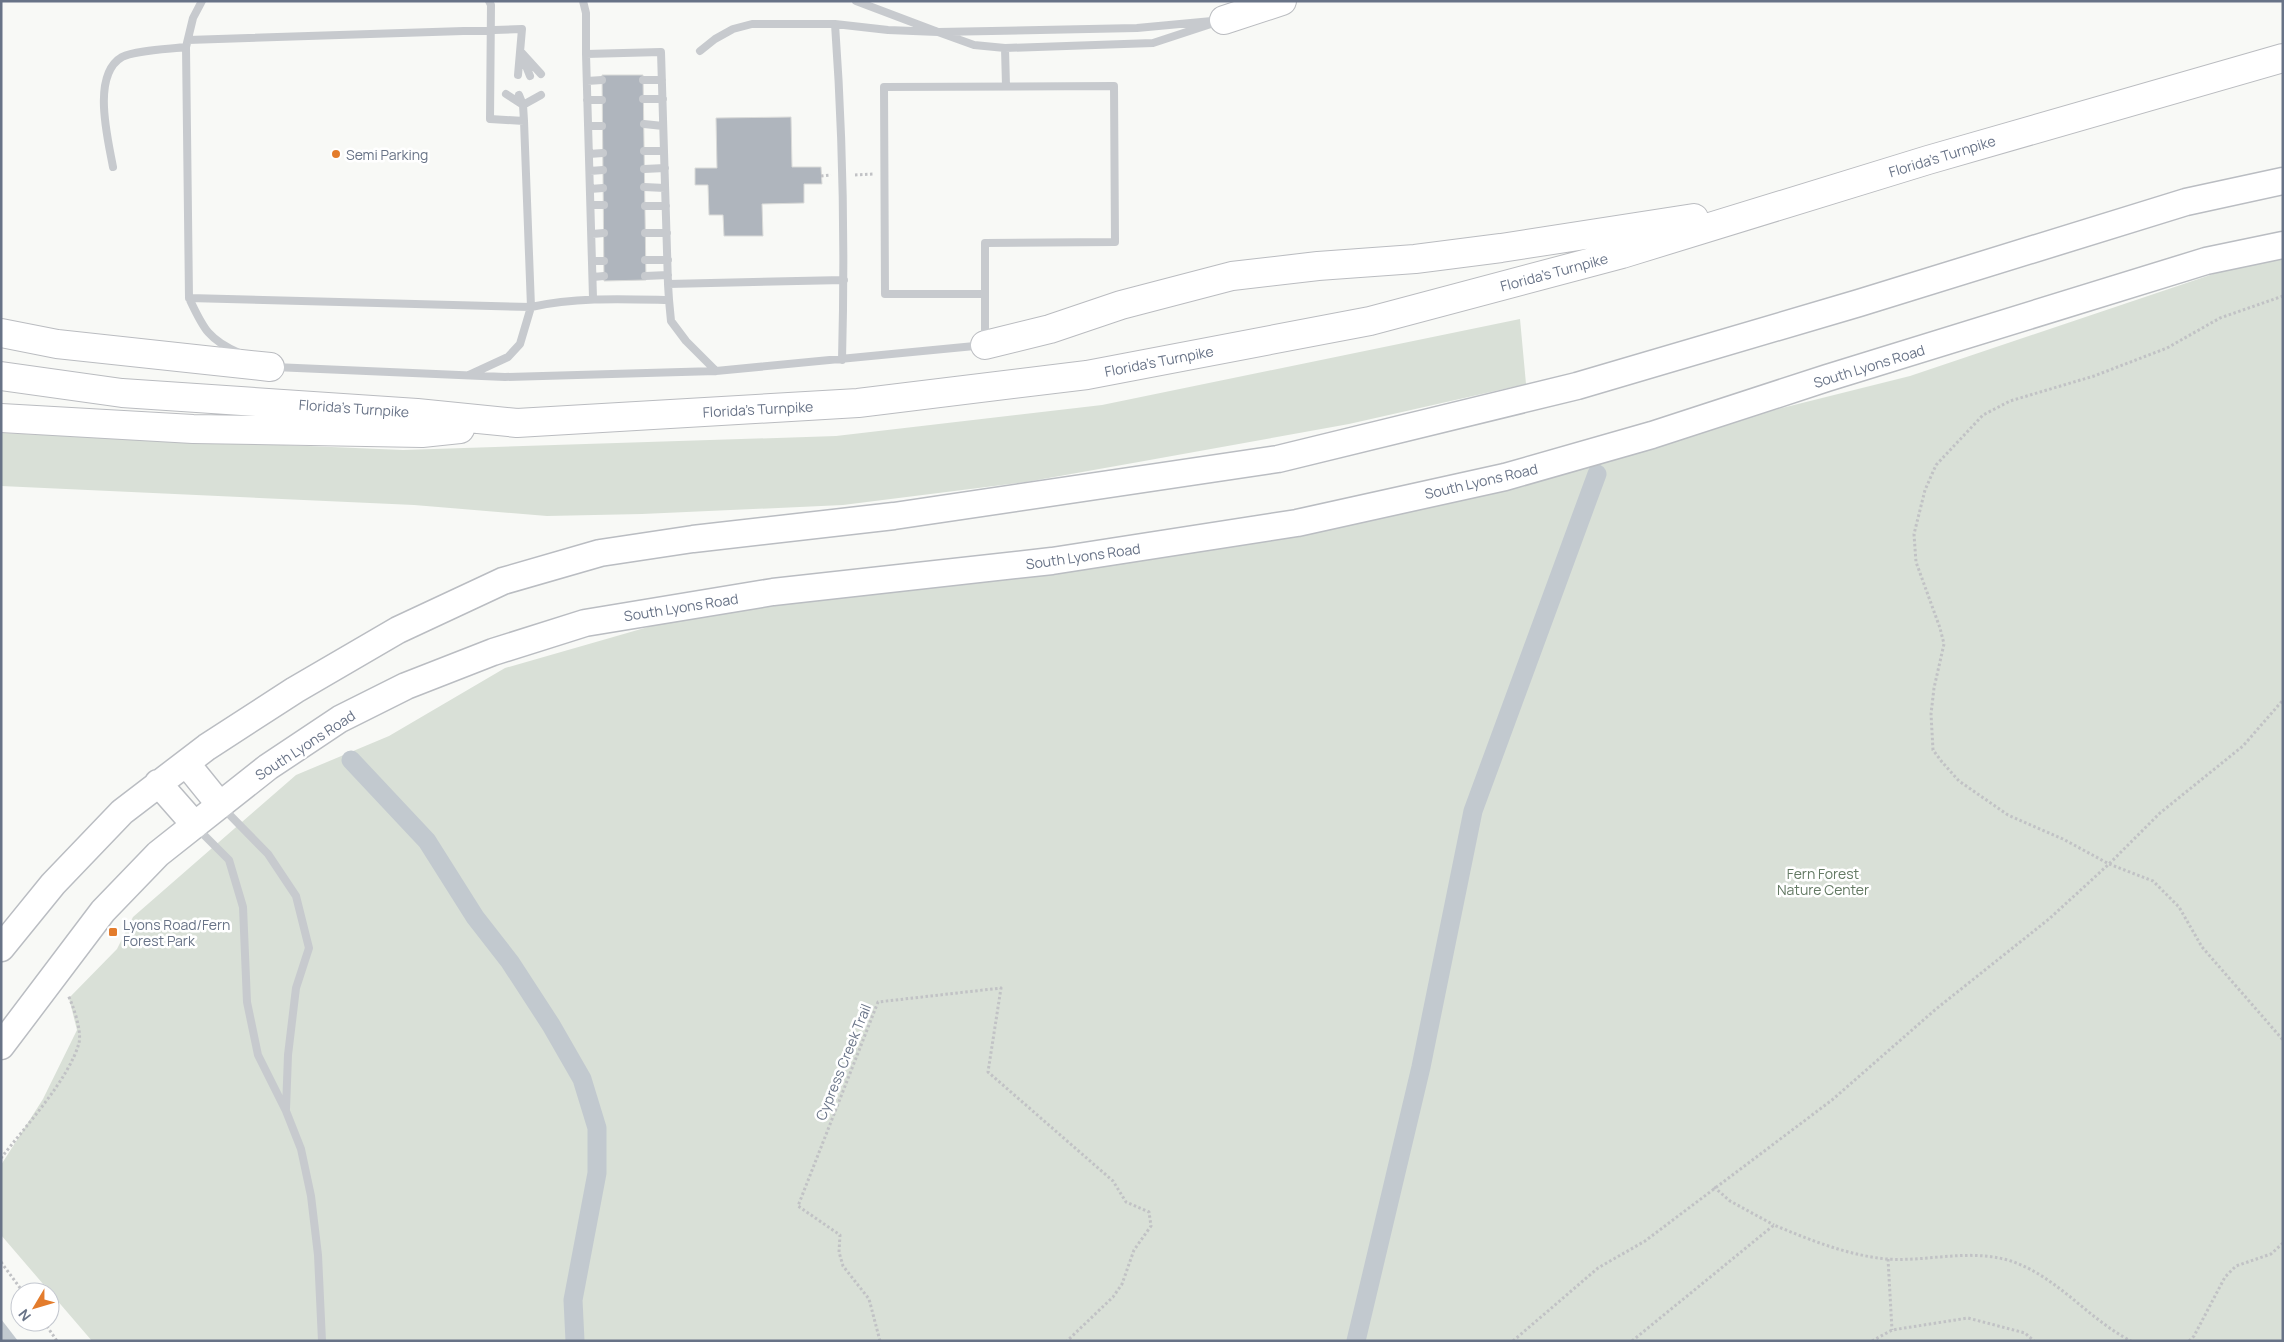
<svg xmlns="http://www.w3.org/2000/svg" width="2284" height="1342" font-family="Manrope,sans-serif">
<rect width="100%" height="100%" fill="#f8f9f6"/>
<path fill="#d9e0d7" d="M2283,259V1341H92L1,1235V1165L43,1099L77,1030L69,998L117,949L133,917L296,775L389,736L505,668L655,625L1052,561L1505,477L1910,376L2237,266Z
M1520,319L1526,384L1349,424L1133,463L1026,482L843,505L642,514L547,516L414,505L1,486V433L403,450L836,436L1102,405Z"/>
<path fill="#c2c9cf" d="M1,1319L18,1341H1Z"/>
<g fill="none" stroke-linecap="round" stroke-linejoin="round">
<path stroke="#c2c9cf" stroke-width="19" d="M351,760L427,841L475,917L510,962L551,1025L582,1079L597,1128V1173L573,1300L575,1341
M1356,1341L1421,1067L1473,811L1597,474"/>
</g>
<path fill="#afb5bd" stroke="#dadbd9" d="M602,75H643L646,280L604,281Z
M791,117L792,167H821L822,184H804V203L762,204L763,236H724L723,215H709L708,185H695V168H717L716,118Z"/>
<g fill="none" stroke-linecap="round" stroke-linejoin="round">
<g stroke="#babdc2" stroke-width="29">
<path id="primary" d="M186,763L220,805
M158,783L195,825
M1,948L53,884L122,812L207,747L295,690L398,630L503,581L600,553L693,539L894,516L1278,459L1577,386L1859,303L2186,202L2283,181
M1,1046L103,911L158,854L268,767L340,719L406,686L493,652L585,623L773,592L1052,561L1297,523L1505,477L1652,435L1827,378L2206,261L2283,245"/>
</g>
<g stroke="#babcc0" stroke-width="30">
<path id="highway" d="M1224,20L1282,1
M1,333L57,344L270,367
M985,345L1050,329L1121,305L1232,276L1318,266L1415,259L1501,248L1694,218
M1,376L122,393L417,413L517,423L858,403L1087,375L1370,321L1622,254L1928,160L2283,58
M1,418L193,429L422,433L460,429"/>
</g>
<path stroke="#c1c2c5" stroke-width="3" stroke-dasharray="2.5 2.5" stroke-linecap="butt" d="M855,175L873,174
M821,176L831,175
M2283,296L2220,318L2167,348L2094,376L2010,401L1983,415L1936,465L1925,490L1914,534L1916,562L1940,628L1944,644L1934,688L1931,714L1933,750L1942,762L1959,781L2008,815L2063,839L2109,864L2153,881L2179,907L2202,947L2283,1040
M1,1158C25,1127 69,1079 79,1043C82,1031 73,1005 68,995
M1714,1187L1730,1201L1774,1225
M1888,1259L1892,1330
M1,1262L23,1292
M44,1322L57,1341
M880,1341L869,1299L843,1266L839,1252L840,1235L798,1206L878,1002L1001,988L988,1072L1113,1181L1126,1202L1149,1212L1151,1226L1134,1250L1122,1284L1113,1297L1067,1341
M1513,1341L1598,1268L1645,1241L1832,1100L1936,1009L2049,919L2109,864L2160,813L2243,746L2283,700
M1632,1341L1774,1225C1810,1240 1847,1255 1886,1259C1928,1262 1969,1248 2011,1261C2058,1277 2088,1319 2131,1341
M1872,1341L1892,1330L1968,1318L2025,1333L2034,1341
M2189,1341L2194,1336L2225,1277L2236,1266L2271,1254L2283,1243"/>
<path stroke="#c7cace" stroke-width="8" d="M202,1L193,18L186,47L189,298C203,327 207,339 239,353
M489,1L491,5L490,119L524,121
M583,1L586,13V54
M856,1L938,32L1137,28L1212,21
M835,24C843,135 845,248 842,360
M188,40L522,29L518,75
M1005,48L1006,86
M700,51L715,39L733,29L752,24H835L888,30L938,32L974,45L1005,48L1153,43L1220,21
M521,52L541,74
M522,56L530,76
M643,80H662
M587,81L602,80
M506,94L523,105
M643,99H663
M587,100H602
M523,105L541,95
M644,124L663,126
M588,126H602
M644,151H664
M589,154L603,153
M113,167C108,139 91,75 122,57C135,50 171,49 186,47
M644,169L665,168
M590,171L603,170
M644,187L665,188
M590,189L603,188
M591,205H604
M645,206H666
M645,233H667
M592,234L604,233
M645,260H668
M592,261H604
M645,276L668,275
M593,277L604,276
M189,298L531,307C577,297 622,299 669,300L668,284L844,280
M593,298L586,54L661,52L668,284
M669,300L671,321L686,341L716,371
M274,367L505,377L716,371L985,345V243L1115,242L1114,86L884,87L885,294H985
M469,375L508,357L520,344L531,307L524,121L523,105L519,95
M222,807L268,854L296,896L309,948L296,988L288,1055L286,1109
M198,829L229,860L243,907L247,1002L258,1055L286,1111L301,1149L311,1196L318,1255L322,1341"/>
<use href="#primary" stroke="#fff" stroke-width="26"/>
<use href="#highway" stroke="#fff" stroke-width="28"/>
</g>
<g fill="#e37c2c" stroke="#fff" stroke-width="2">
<circle cx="336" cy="154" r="5"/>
<rect x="108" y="927" width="10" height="10" rx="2.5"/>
</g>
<g text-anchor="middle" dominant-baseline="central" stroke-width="5" stroke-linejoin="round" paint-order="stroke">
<g font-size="14" fill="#687387" stroke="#fff" text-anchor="start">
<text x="346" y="154">Semi Parking</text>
<text x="123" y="924">Lyons Road/Fern<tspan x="123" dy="16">Forest Park</tspan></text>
</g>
<g font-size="14" fill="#687387" stroke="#fff">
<text transform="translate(1942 156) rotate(-17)">Florida's Turnpike</text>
<text transform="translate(1554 272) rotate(-15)">Florida's Turnpike</text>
<text transform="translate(1159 361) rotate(-11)">Florida's Turnpike</text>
<text transform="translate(1869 366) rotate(-17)">South Lyons Road</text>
<text transform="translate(354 408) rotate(4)">Florida's Turnpike</text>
<text transform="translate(758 409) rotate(-3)">Florida's Turnpike</text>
<text transform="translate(1481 481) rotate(-13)">South Lyons Road</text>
<text transform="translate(1083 556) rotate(-8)">South Lyons Road</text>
<text transform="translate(681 607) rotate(-9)">South Lyons Road</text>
<text transform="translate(305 745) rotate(-33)">South Lyons Road</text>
<text transform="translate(843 1062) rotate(-68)">Cypress Creek Trail</text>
</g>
<g font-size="14" fill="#637963" stroke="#fff">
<text x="1823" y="873">Fern Forest<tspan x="1823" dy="16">Nature Center</tspan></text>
</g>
</g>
<rect width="2284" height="1342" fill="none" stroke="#687387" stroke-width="5"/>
<g transform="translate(35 1307) rotate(232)"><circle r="24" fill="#ffffff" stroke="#c3c7cf"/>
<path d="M0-4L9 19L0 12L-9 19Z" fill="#e37c2c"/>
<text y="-8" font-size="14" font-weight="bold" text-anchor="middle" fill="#687387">N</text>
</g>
</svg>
